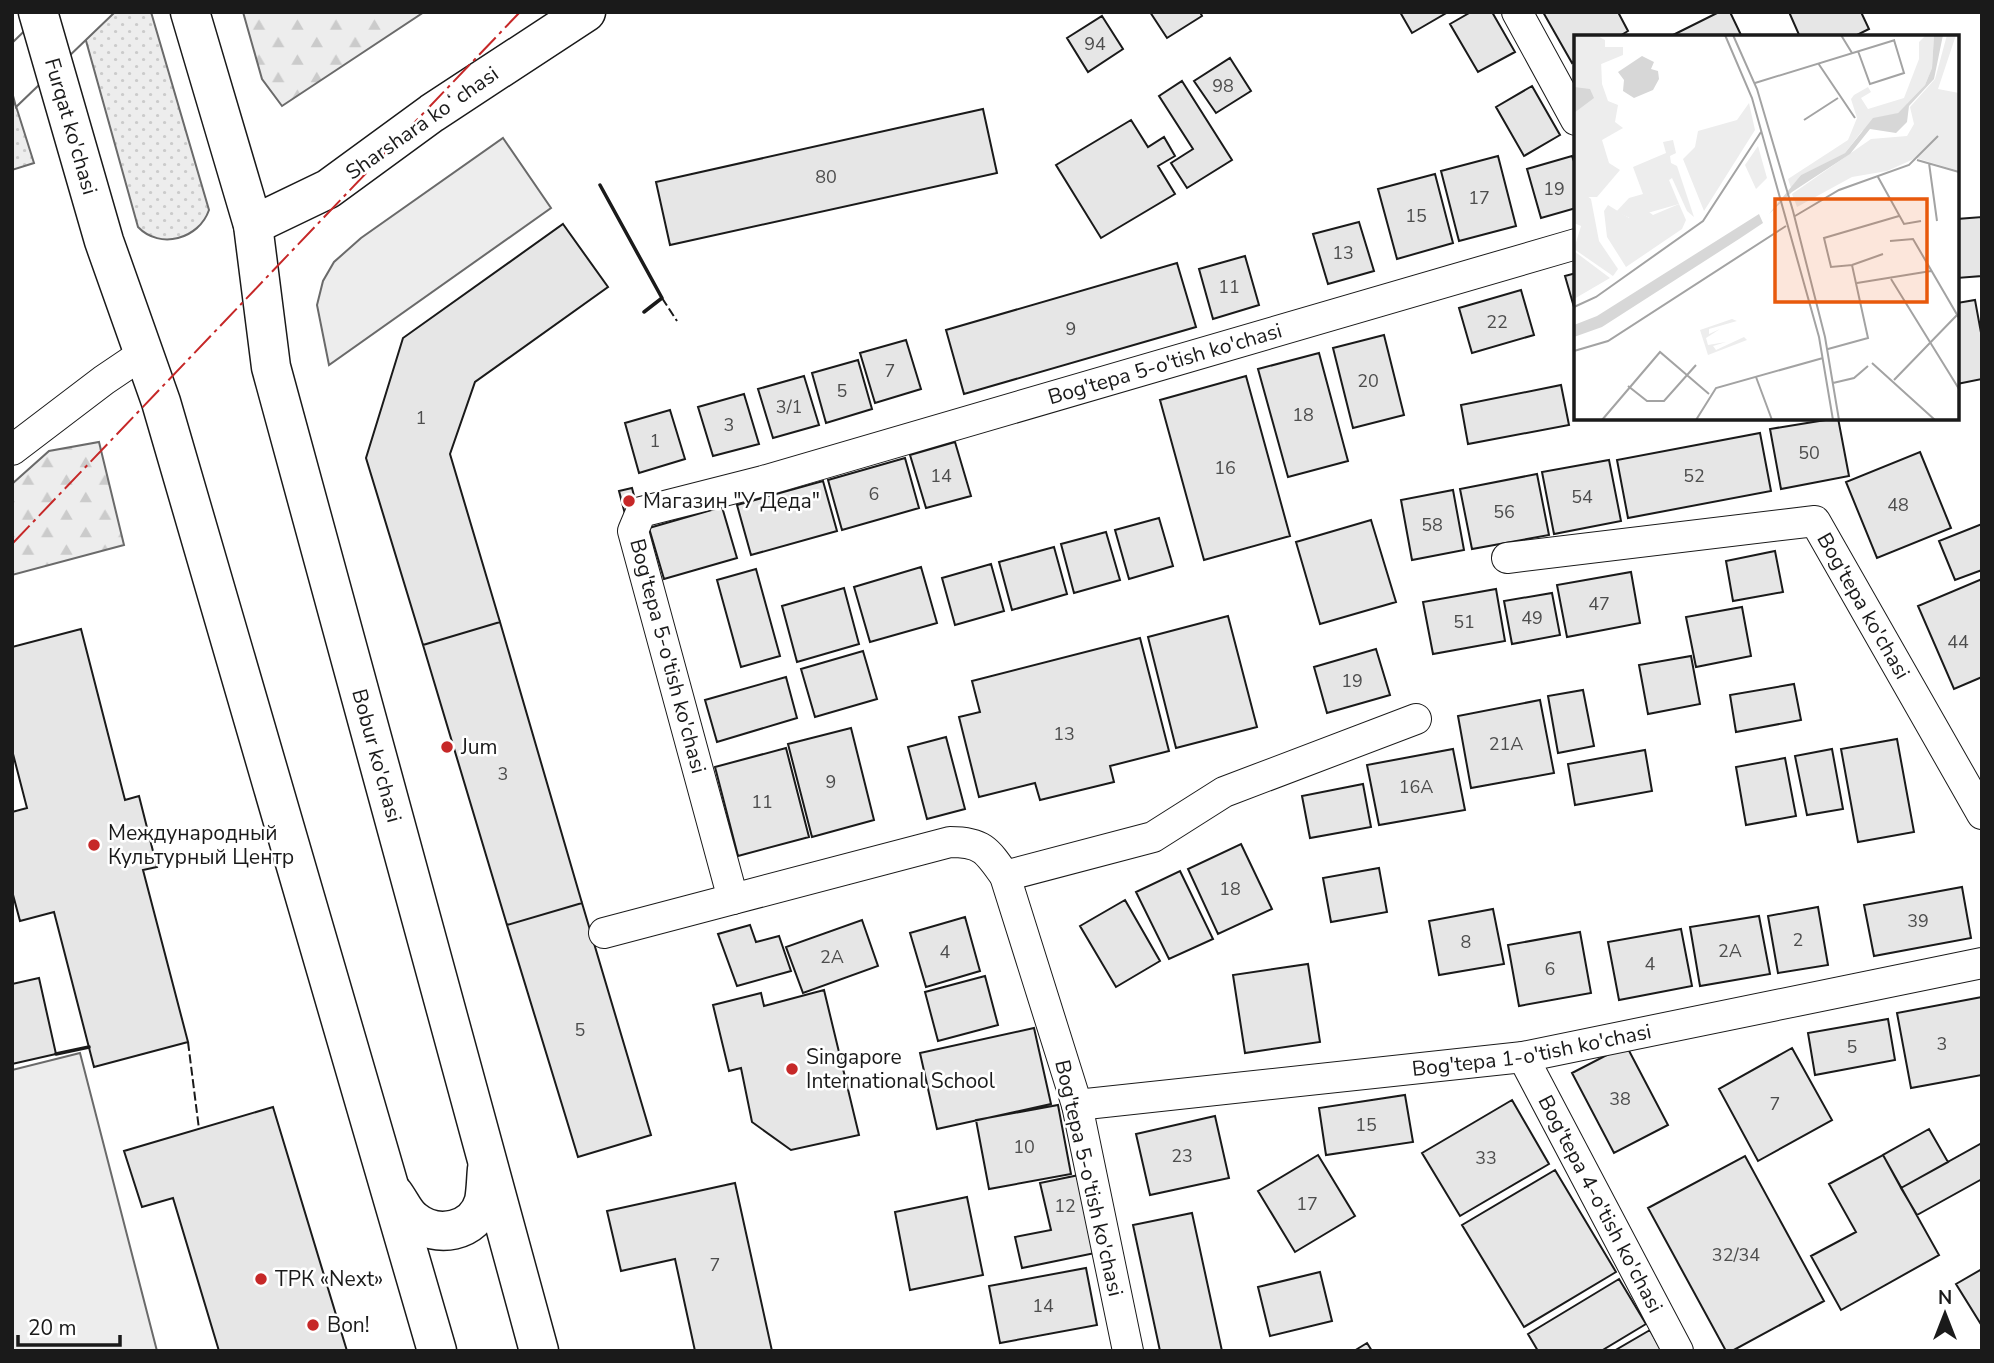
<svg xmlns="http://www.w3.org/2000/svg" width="1994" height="1363" font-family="'Nunito Sans',sans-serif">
<defs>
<pattern id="grass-dots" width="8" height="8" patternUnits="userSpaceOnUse" patternTransform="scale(1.75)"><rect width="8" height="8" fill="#ededed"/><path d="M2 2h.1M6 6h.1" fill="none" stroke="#cbcbcb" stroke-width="1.8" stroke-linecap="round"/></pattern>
<pattern id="forest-firs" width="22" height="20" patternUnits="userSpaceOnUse" patternTransform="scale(1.75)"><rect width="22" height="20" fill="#ededed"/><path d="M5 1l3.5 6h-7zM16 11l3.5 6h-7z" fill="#cbcbcb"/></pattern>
</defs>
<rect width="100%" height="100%" fill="#fff"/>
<path fill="url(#grass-dots)" stroke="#6a6a6a" stroke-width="2" d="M78,12H151L209,210C199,239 160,250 138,227Z
M15,103L34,163L12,170V105Z"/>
<path fill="url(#forest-firs)" stroke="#6a6a6a" stroke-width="2" d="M243,12H424L282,106L262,79Z
M99,442L124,545L12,575V484L49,451Z"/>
<path fill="#ededed" stroke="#6a6a6a" stroke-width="2" d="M503,138L551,208L329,365L317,305L323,281L334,262L361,238Z
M80,1053L157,1351H12V1070Z"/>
<path fill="#fff" stroke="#6a6a6a" stroke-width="2" d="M44,12H115L16,107L12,92V43Z"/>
<path fill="#e6e6e6" stroke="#1a1a1a" stroke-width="2" d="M1150,12H1200L1202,16L1167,38Z
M1400,12H1448L1412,33Z
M1471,12H1492L1515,52L1478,72L1450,24Z
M1543,12H1618L1628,31L1618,37H1576V60L1572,63Z
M1719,12H1730L1742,37H1669Z
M1789,12H1861L1869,29L1853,37H1800Z
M1102,16L1123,49L1088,72L1067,38Z
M1230,58L1251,91L1216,113L1194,81Z
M1182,81L1232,160L1187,188L1171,163L1193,149L1159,96Z
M1532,86L1560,135L1524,156L1496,107Z
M983,109L997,173L670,245L656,182Z
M1131,120L1148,147L1164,137L1175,156L1158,166L1175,194L1101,238L1056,165Z
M1498,156L1516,226L1459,241L1441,171Z
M1572,156L1576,167V208L1541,218L1527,169Z
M1435,174L1453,243L1397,259L1378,189Z
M1982,217V276L1957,278V219Z
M1359,222L1374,271L1328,284L1313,234Z
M563,224L608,287L475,382L450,454L500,622L423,645L366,458L403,338Z
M1245,256L1259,305L1213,319L1199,269Z
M1177,263L1196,327L964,394L946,330Z
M1576,273V314L1565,276Z
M1521,290L1534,335L1472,353L1459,308Z
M1975,300L1982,338V379L1957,384V303Z
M1384,335L1404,415L1353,428L1333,348Z
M906,340L921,389L875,403L860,353Z
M1319,353L1348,461L1288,477L1258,369Z
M858,360L872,409L826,423L812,373Z
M804,376L819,425L773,438L758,389Z
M1246,376L1290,536L1204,560L1160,400Z
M1561,385L1569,425L1468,444L1461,405Z
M744,394L759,444L713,456L698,407Z
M670,410L685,459L639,473L625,423Z
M1838,418L1849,476L1781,489L1770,429Z
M1760,433L1771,491L1628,518L1617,460Z
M955,442L971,496L926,508L910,455Z
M1920,452L1951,528L1877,558L1846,482Z
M905,458L919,508L842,530L828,480Z
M1609,460L1621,521L1554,534L1542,472Z
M1537,474L1549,535L1472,549L1460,489Z
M823,481L837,531L751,555L737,505Z
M632,488L638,511L625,514L619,491Z
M1453,490L1464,550L1412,560L1401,500Z
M722,507L737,558L664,579L649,528Z
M1159,518L1173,566L1129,579L1115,530Z
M1371,520L1396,602L1320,624L1296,542Z
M1982,524V570L1955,580L1939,541Z
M1106,532L1120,580L1074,593L1061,544Z
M1054,547L1067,594L1012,610L999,562Z
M1775,551L1783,592L1733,601L1726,561Z
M991,564L1004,611L955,625L942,578Z
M921,567L937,623L870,642L854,587Z
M756,569L780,656L741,667L717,580Z
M1631,572L1640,623L1567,637L1557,585Z
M1982,579V677L1954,689L1918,606Z
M844,588L859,644L797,662L782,606Z
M1496,589L1505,641L1433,654L1423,602Z
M1552,593L1560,635L1512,644L1504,601Z
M1742,607L1751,656L1696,667L1686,617Z
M1228,616L1257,727L1176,748L1148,637Z
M500,622L582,903L507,925L423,645Z
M81,629L125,800L139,796L157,867L143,870L188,1042L94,1067L54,912L20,921L12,891V812L27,808L12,750V647Z
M1140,638L1169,751L1110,766L1114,782L1040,800L1035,783L979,797L959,717L980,712L972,681Z
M1376,649L1390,695L1327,713L1314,667Z
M863,651L877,699L815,717L801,669Z
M1691,656L1700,704L1648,714L1639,665Z
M786,677L797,718L717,742L705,700Z
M1794,684L1801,720L1736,732L1730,695Z
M1583,690L1594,746L1558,753L1548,696Z
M1540,700L1554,773L1471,788L1458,716Z
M851,728L874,820L812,837L788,744Z
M946,737L965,809L927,819L908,747Z
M1897,739L1914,832L1858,842L1841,749Z
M786,748L809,837L738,856L715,767Z
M1453,749L1465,810L1379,825L1367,765Z
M1832,749L1843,809L1807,815L1795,756Z
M1645,750L1652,791L1575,805L1568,764Z
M1785,758L1796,816L1746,825L1736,767Z
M1363,784L1371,827L1310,838L1302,796Z
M1241,844L1272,909L1218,934L1188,869Z
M1379,868L1387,912L1331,922L1323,878Z
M1180,871L1213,939L1169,959L1136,892Z
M1962,887L1971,938L1874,956L1864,905Z
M1125,900L1160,961L1116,987L1080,926Z
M582,903L651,1135L578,1157L507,925Z
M1818,907L1828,965L1778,973L1768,916Z
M1493,909L1504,964L1439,975L1429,921Z
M1759,916L1770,974L1700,986L1690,927Z
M965,917L980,971L926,987L910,933Z
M862,920L878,966L803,993L786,947Z
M750,925L756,942L779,936L791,971L737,986L718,934Z
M1681,929L1692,986L1619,1000L1608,942Z
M1580,932L1591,993L1519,1006L1508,945Z
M1308,964L1320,1042L1245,1053L1233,975Z
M985,976L998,1025L938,1041L925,992Z
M39,978L56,1054L12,1064V984Z
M824,990L859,1135L791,1150L752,1122L741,1068L729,1071L713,1005L761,993L764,1006Z
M1982,997V1075L1911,1088L1897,1013Z
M1888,1019L1895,1060L1815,1075L1808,1033Z
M1034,1028L1051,1104L937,1129L920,1053Z
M1626,1045L1668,1125L1614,1153L1572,1073Z
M1792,1048L1832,1120L1758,1161L1719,1089Z
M1405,1095L1413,1142L1326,1155L1319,1108Z
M1512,1100L1549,1164L1460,1216L1422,1153Z
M1058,1105L1071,1174L989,1189L976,1120Z
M273,1107L347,1351H219L173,1198L142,1207L124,1151Z
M1215,1116L1229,1178L1150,1195L1136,1134Z
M1929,1129L1948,1162L1901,1188L1883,1155Z
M1982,1143V1179L1917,1215L1901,1188Z
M1318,1155L1355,1216L1295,1252L1258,1191Z
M1883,1155L1939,1255L1841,1310L1811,1256L1856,1232L1829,1184Z
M1745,1156L1824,1301L1732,1351H1726L1648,1208Z
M1555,1170L1616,1272L1524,1327L1462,1225Z
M1079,1175L1095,1253L1022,1268L1015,1237L1051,1230L1040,1183Z
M735,1183L772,1351H695L675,1259L621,1271L607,1211Z
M967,1197L983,1275L910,1290L895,1212Z
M1192,1213L1222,1351H1160L1133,1225Z
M1086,1268L1097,1325L1000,1343L989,1286Z
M1982,1269V1326L1956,1284Z
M1320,1272L1332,1321L1270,1336L1258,1287Z
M1619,1279L1646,1324L1601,1351H1538L1528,1334Z
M1650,1330L1662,1351H1614Z
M1367,1343L1372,1351H1354Z"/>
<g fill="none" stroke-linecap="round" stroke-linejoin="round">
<g stroke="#1a1a1a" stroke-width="32">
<g id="minor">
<path d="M1517,12L1576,120"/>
<path d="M12,450L104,380L144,353"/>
<path id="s1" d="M1507,558L1815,521L1982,814"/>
<path d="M1005,876L1153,837L1224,792L1416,719"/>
<path d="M604,933L733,899"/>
<path id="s2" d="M1523,1057L1678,1351"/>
<path id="s3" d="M1077,1105L1523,1057L1982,963"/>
<path id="s4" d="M1128,1351L1077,1105L1005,876C987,850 982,842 950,842L733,899L633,531L641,512L763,481L1576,244"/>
</g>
</g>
<g stroke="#1a1a1a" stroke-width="41">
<path id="tertiary" d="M253,225L328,189L432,113L586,12"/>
</g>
<g stroke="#1a1a1a" stroke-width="41">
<g id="primary">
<path id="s5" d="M38,12L104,241L161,402L437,1351"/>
<path id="s6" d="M190,12L253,225L271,367L539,1351"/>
<path d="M394,1194C400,1202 405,1214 413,1220C436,1239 475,1233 484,1201C486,1191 486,1179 487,1169"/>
</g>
</g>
<use href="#minor" stroke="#fff" stroke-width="30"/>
<use href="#tertiary" stroke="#fff" stroke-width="38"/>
<use href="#primary" stroke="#fff" stroke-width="38"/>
<path stroke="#1a1a1a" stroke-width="2" stroke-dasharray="9 3.5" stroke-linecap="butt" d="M662,298L677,321
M188,1042L199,1129"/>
<path stroke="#1a1a1a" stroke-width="3.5" d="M600,185L662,298L644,312
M56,1054L89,1047"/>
<path stroke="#c62828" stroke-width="2" stroke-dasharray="24 5 3.5 5" stroke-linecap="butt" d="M13,543L520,12"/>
</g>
<g fill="#c62828" stroke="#fff" stroke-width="2.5">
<circle cx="629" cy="501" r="7"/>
<circle cx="447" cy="747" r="7"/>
<circle cx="94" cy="845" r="7"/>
<circle cx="792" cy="1069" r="7"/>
<circle cx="261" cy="1279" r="7"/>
<circle cx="313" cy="1325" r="7"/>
</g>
<g text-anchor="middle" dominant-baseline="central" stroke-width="5" stroke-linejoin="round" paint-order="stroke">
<g font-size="18" fill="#4d4d4d">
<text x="1095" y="44">94</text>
<text x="1223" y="86">98</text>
<text x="826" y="177">80</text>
<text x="1554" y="189">19</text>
<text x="1479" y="198">17</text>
<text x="1416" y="216">15</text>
<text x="1343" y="253">13</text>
<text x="1229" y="287">11</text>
<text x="1497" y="322">22</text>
<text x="1071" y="329">9</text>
<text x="890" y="371">7</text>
<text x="1368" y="381">20</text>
<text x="842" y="391">5</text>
<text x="789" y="407">3/1</text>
<text x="1303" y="415">18</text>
<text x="421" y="418">1</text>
<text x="729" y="425">3</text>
<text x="655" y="441">1</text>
<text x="1809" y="453">50</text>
<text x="1225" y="468">16</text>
<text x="941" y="476">14</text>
<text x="1694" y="476">52</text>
<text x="874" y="494">6</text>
<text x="1582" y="497">54</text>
<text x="1898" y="505">48</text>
<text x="1504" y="512">56</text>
<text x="1432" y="525">58</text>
<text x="1599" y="604">47</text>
<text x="1532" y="618">49</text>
<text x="1464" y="622">51</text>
<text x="1958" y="642">44</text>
<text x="1352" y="681">19</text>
<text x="1064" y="734">13</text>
<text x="1506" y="744">21A</text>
<text x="503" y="774">3</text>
<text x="831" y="782">9</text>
<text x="1416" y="787">16A</text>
<text x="762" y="802">11</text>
<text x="1230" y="889">18</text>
<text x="1918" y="921">39</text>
<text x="1798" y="940">2</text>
<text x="1466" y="942">8</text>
<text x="1730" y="951">2A</text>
<text x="945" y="952">4</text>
<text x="832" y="957">2A</text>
<text x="1650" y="964">4</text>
<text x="1550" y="969">6</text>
<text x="580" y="1030">5</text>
<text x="1942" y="1044">3</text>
<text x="1852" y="1047">5</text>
<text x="1620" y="1099">38</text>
<text x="1775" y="1104">7</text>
<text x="1366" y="1125">15</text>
<text x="1024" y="1147">10</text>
<text x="1182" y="1156">23</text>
<text x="1486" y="1158">33</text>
<text x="1307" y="1204">17</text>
<text x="1065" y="1206">12</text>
<text x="1736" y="1255">32/34</text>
<text x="715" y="1265">7</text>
<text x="1043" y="1306">14</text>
</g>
<g font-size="21" fill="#1a1a1a" stroke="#fff">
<text transform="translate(422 123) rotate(-35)">Sharshara koʻchasi</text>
<text stroke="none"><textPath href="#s5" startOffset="119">Furqat ko'chasi</textPath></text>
<text stroke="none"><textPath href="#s4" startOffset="1731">Bog'tepa 5-o'tish ko'chasi</textPath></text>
<text stroke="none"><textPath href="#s1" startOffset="408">Bog'tepa ko'chasi</textPath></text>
<text transform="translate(668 656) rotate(75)">Bog'tepa 5-o'tish ko'chasi</text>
<text stroke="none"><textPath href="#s6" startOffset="768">Bobur ko'chasi</textPath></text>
<text stroke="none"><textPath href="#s3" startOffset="458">Bog'tepa 1-o'tish ko'chasi</textPath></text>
<text transform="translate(1089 1178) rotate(77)">Bog'tepa 5-o'tish ko'chasi</text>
<text stroke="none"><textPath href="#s2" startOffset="166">Bog'tepa 4-o'tish ko'chasi</textPath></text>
</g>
<g font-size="21" fill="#1a1a1a" stroke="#fff" text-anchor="start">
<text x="643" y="501">Магазин "У Деда"</text>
<text x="461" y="747">Jum</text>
<text x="108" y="833">Международный<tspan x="108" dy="24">Культурный Центр</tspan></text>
<text x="806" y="1057">Singapore<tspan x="806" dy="24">International School</tspan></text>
<text x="275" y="1279">ТРК «Next»</text>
<text x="327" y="1325">Bon!</text>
</g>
</g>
<g transform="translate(1574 35)">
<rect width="385" height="385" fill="#fff"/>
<path d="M21,0L31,5V12H49V20L20,32ZM99,105L102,118L96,121L97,128L103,131L120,182L113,176L98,143L95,145L105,169L56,183L42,177L55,163L69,159L59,132L92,118L89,107ZM0,151L17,164L25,206L44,234L39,241L0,214L7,191L0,188ZM158,284L163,286L135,294V299L146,294L132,303L134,310L152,307L139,311L142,315L170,302L173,305L134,320L126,295Z" fill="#ededed"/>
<path d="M352,0H360L358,33L351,50L324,78L288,96L271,118L227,140L217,153L214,144L274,105L283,83L277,64L280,60L294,52L297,57L287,63L294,74L330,63L345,24V7ZM373,0H382L364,54L385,58V136L342,123L313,136L278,142L223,172L218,159L297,104L333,101L340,89L336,72L361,44ZM175,68L181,95L130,176L109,124L121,112L124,96L163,85ZM184,111L193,143L182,154L171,130ZM63,168L79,180L105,169L112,185L108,194L52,232L33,202L30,176L34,170L55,183ZM0,216L36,243L0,264L2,232Z" fill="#ededed"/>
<path d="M0,0H26L28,49L34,66L44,70L41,87L49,93L28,105L35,128L46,135L23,162H10L0,172Z" fill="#ededed"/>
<path d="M360,0H369L360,44L335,71L333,87L322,98L296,94L276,119L218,157L195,179L227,140L271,118L299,83L324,78L351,50L358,33ZM68,21L80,27L77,34L84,36L85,44L79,55L60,63L49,56L50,45L44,37ZM0,52L16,54L20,63L0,78ZM185,179L189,188L165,204L28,292L0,302V290L23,281Z" fill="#d7d7d7"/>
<path fill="none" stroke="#a3a3a3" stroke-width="2" d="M151,0L178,63L245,302L259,385M159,0L183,54L219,176L251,302L265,385M267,0L278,18M284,16L296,49L330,38L320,5M244,28L281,83M181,48L321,5M230,85L264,63M343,125L385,137M355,128L363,186M304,142L330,189L347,186M221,181L265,155L335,130L364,101M316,206L339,204L385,283M278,230L309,219M317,244L385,354M283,248L357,236M0,272L22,262L129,186L187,97M254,314L294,303L278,230L257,232L250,203L325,181M0,316L34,306L212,191M298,328L361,385M182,342L198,385M320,345L383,280M259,348L280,343L294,331M54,351L73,366H90L122,330M28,385L86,317L135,359M122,385L142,353L249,323"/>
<path fill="#e8590c" fill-opacity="0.15" stroke="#e8590c" stroke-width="3.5" d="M201,164H353V267H201Z"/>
<rect width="385" height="385" fill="none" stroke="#1a1a1a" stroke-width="3.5"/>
</g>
<rect width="1994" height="1363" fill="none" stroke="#1a1a1a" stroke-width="28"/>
<g transform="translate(1945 1314)" stroke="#ffffff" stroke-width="5" paint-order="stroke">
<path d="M0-5L12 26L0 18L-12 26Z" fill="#1a1a1a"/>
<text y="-10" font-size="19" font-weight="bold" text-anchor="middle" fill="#1a1a1a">N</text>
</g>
<path d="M18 1335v10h102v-10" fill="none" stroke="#1a1a1a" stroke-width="3.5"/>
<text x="28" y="1335" font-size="21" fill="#1a1a1a" stroke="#ffffff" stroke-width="5" paint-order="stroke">20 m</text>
</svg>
